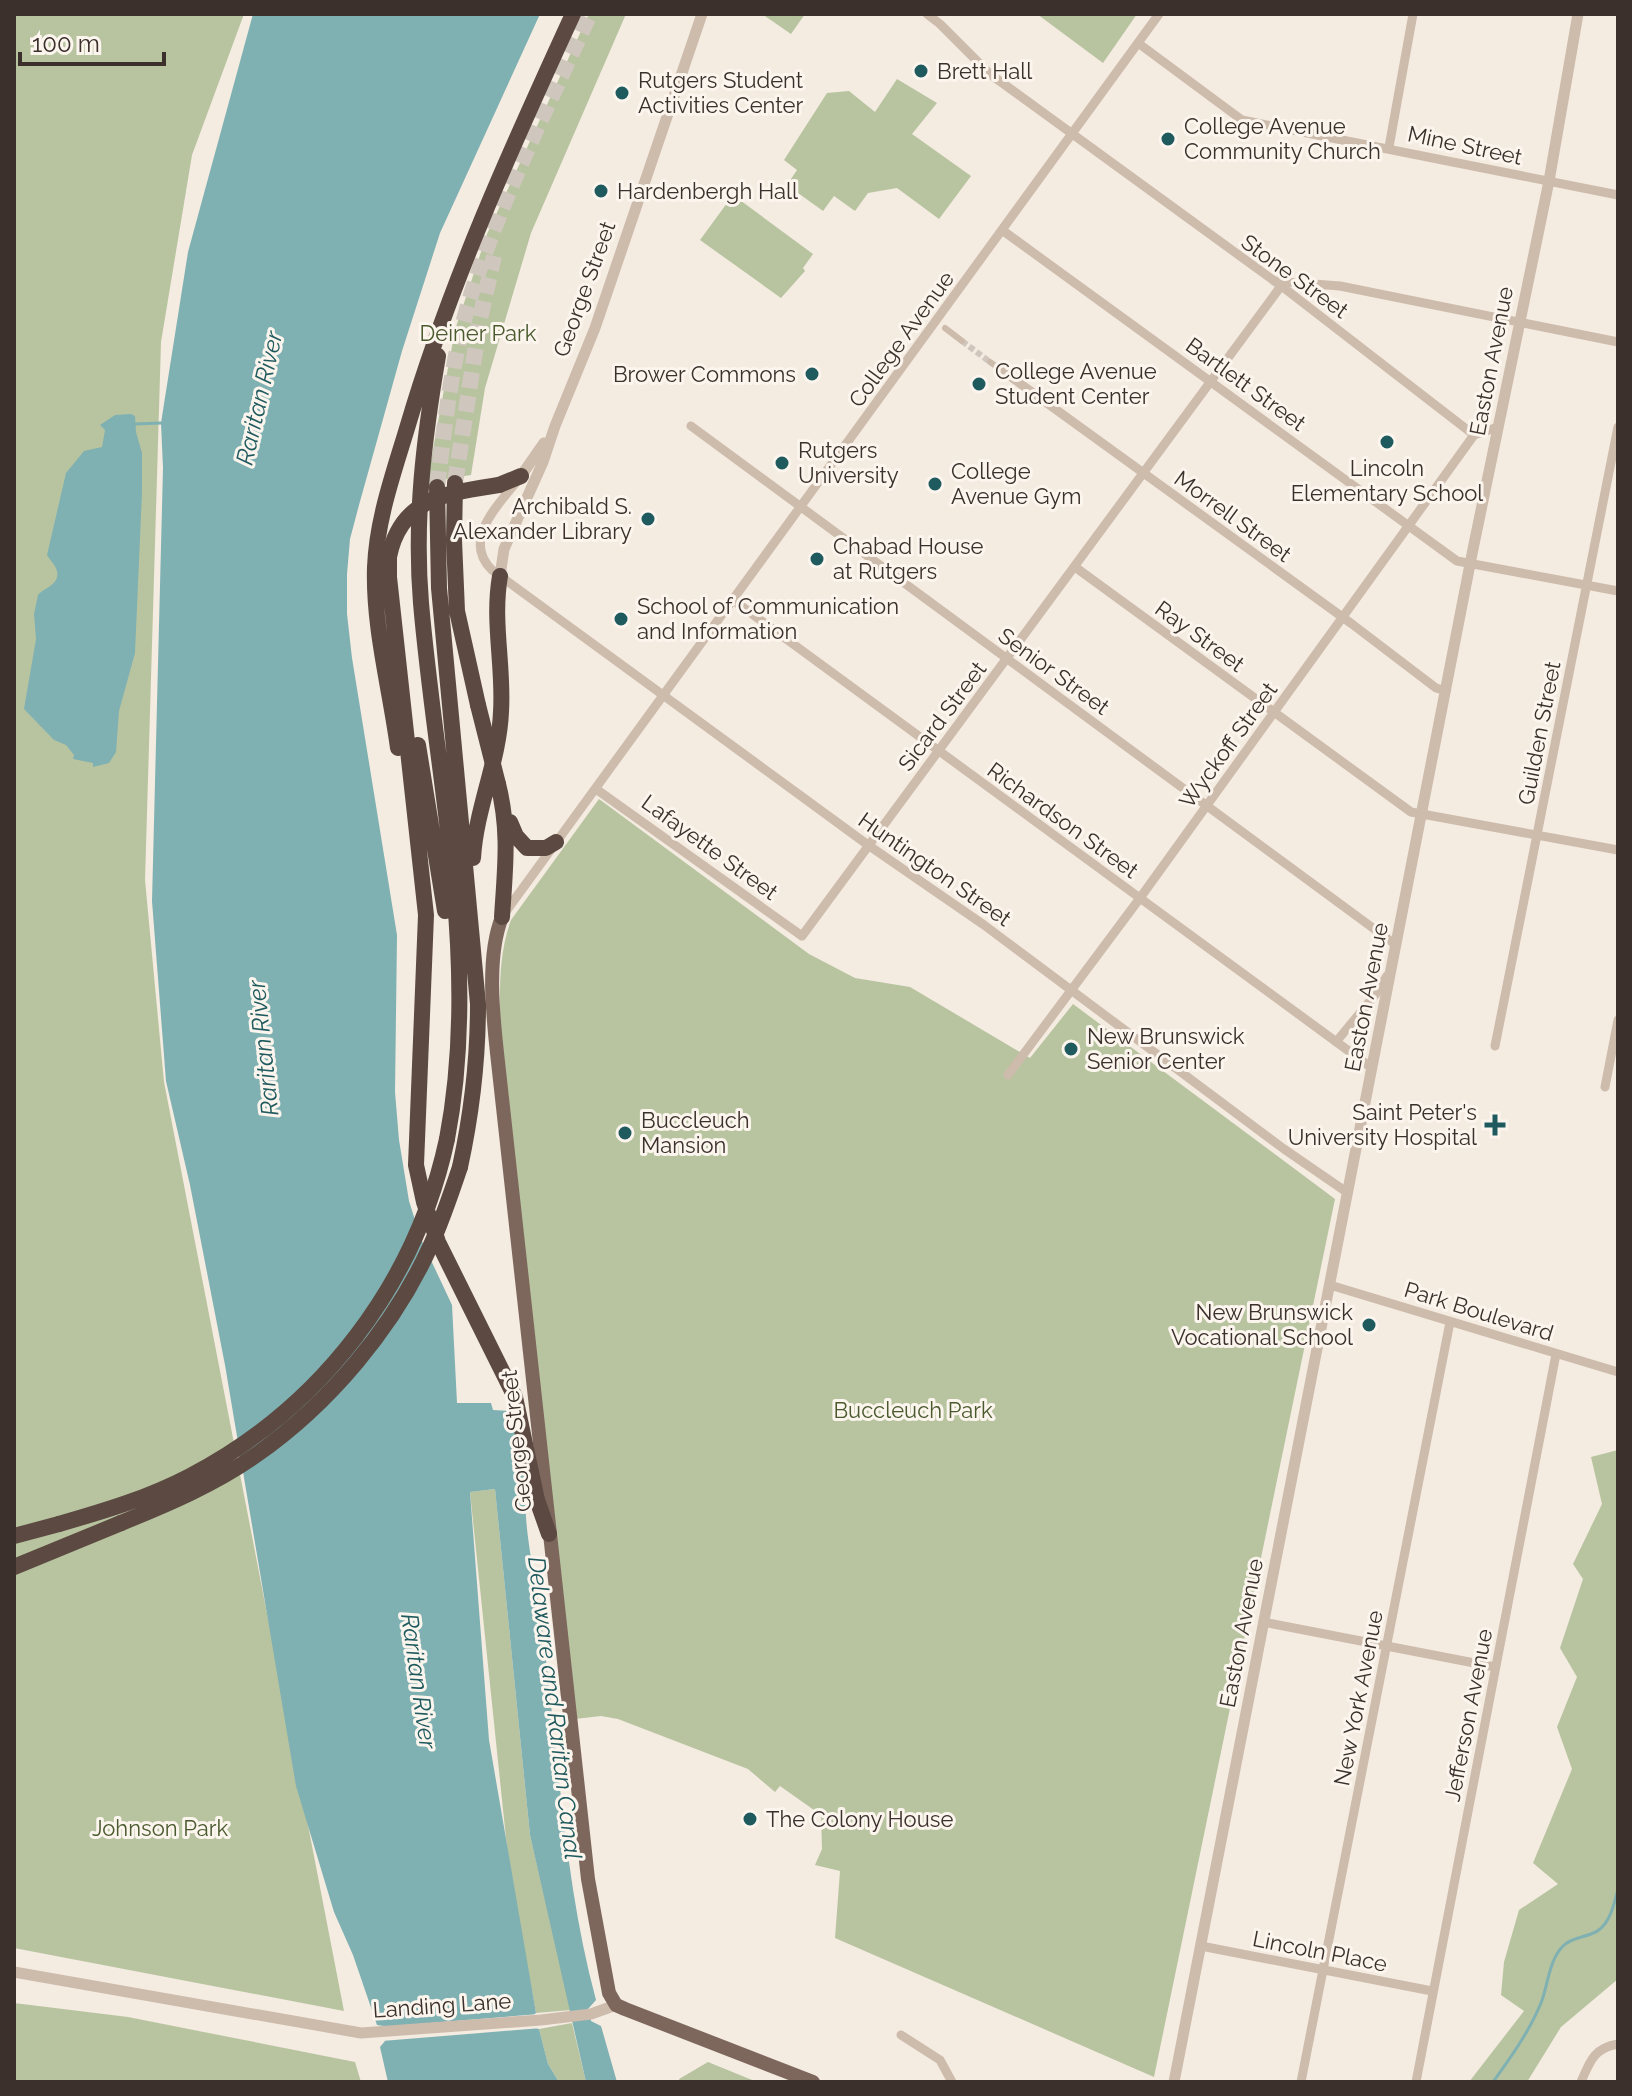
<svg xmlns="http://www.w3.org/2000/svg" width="1632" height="2096" font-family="Raleway,sans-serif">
<rect width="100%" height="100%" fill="#f4ebe1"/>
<path fill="#b8c4a0" d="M14,14H244L192,155L161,342L145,880L164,1082L344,2011L14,1948Z
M589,14H626L531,233L485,388L471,475L427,482L455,330L487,234Z
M762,14H805L791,34Z
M1037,14H1137L1103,63Z
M897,79L937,103L912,134L971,176L939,219L897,188L868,193L855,211L834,196L823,211L787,185L797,170L784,160L827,93L849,91L875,112Z
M733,195L813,254L803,268L805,271L781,298L700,240Z
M599,799L809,954L855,978L910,987L1030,1058L1073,1004L1335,1199L1154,2077L835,1938L840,1871L815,1865L822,1849L821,1815L780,1786L775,1792L748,1769L618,1719L601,1716L575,1719L500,1029C500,991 498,956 511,920Z
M1618,1450V1979L1561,2027L1527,2082H1469L1524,2011L1501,1995L1504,1962L1519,1910L1558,1884L1533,1863L1572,1769L1557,1727L1577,1677L1560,1648L1583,1579L1573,1564L1602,1504L1591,1457Z
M495,1489L530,1835L571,2010L536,2013L509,1867L470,1492Z
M14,2003L128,2017L355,2062L361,2082H14Z
M572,2023L586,2082H559L548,2064L539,2029Z
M708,2062L757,2082H680L679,2079Z"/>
<path fill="#7fb0b2" d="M253,14H540L440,233L402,351L359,505L350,539L347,574V614L352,658L397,935L395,1092L399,1140L409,1201L421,1239L452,1305L457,1403H491L493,1410L511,1411L528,1491C520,1508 535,1578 538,1600C558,1733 561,1870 596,2000L588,2009L591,2021L601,2026L617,2082H586L530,1835L495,1489L470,1492L489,1740L536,2013L531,2017L533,2027L539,2029L548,2064L559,2082H388L380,2047L385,2041L384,2026L377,2025L353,1955L334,1912L296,1786L225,1365L190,1185L166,1081L152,901L163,468L161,423L188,252Z
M131,414L135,416L136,432L142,453V492L135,653L119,711L116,752L109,763L93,767V763L73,759L74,755L66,745L54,740L24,709L36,639L34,614L38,595C44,588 60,585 57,571C55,564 49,559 47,555L66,473L84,451L102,447L105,430L100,425L115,415Z"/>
<path fill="#f4ebe1" d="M539,2014L535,2019L536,2025L542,2028L382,2041L381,2027Z"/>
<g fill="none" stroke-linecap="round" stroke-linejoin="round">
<path stroke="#7fb0b2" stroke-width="3" d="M135,424L161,423
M1493,2082C1511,2057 1529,2032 1541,2003C1548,1985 1549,1960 1563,1946C1571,1938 1581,1938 1591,1934C1609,1929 1614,1905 1618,1889"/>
<path stroke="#cfc6bd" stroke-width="6" stroke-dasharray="6 3" stroke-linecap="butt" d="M962,341L990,362"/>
<path stroke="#cfc6bd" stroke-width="16" stroke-dasharray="16 8" stroke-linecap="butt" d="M455,483L480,319L494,256
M437,487C445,422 452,357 471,295C501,198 548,106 590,14"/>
<path stroke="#cdbbac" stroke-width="6" d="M945,328L962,341
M990,362L1000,369"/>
<path stroke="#cdbbac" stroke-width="9" d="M927,14L940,24L990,74L1284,288L1474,435L1498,427
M1138,43L1242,120L1618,195
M1389,147L1413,14
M1002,230L1457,561L1618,591
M1274,281L1340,286L1618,342
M1000,369L1352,624L1436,688L1446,691
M691,426L1396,945
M518,480C499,504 461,540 492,570L868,845L984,925L1284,1149L1348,1193
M1075,567L1411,812L1618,850
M733,600L1372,1068
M596,789L802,936L1281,286
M504,914L1159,14
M1336,1042L1375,995L1387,976
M1495,1046L1618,427
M1008,1075L1140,898L1474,435
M1605,1087L1618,1020
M1330,1285L1618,1372
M1263,1622L1495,1667
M1201,1946L1432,1991
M901,2035L940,2060L952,2082
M1301,2082L1450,1322
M1416,2082L1556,1354
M1581,2082C1590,2061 1594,2048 1618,2044"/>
<path stroke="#cdbbac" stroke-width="11" d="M521,476L544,443
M500,576L504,549L543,462L555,426L595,328L702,14
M14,1972L361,2033L541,2020L591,2014L616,2005
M1174,2082L1472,554L1549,181L1578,14"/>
<path stroke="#7d675c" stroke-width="14" d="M502,917C485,960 494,1025 499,1071L588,1879L609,1993L616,2005L625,2009L813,2082"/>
<path stroke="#5c4a42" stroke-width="16" d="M438,356C424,438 414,519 421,603C436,780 481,962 447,1139
M455,483L454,540L457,611L478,705
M499,485L521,476
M437,487L439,588L478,1004C478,1060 472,1112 460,1167
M389,557V577L426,915L416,1165L424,1202L438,1242L515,1397L537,1500L549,1534
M418,745L445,911
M398,748C390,688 373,627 375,567C377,518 394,472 408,425C450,283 511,149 573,14
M498,784C510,831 505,869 502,917
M510,822L516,836L527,848H546L556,842
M473,858C476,808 499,761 501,712C504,666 492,622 500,576
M14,1536L59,1524
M14,1567L121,1523"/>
<path stroke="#5c4a42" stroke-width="16" d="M389,557C401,497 448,493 499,485
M478,705L498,784
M121,1523C168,1504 215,1484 256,1455C329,1404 393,1328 430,1247C442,1221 451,1194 460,1167
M59,1524C104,1511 148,1498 190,1476C321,1408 416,1284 447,1139"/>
</g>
<g fill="#1f5a5e" stroke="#fbf5ee" stroke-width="3">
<circle cx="921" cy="71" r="8"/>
<circle cx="622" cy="93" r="8"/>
<circle cx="1168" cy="139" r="8"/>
<circle cx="601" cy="191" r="8"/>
<circle cx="812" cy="374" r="8"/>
<circle cx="979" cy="384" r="8"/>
<circle cx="1387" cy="442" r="8"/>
<circle cx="782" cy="463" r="8"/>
<circle cx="935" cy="484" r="8"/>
<circle cx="648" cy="519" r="8"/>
<circle cx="817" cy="559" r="8"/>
<circle cx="621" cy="619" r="8"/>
<circle cx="1071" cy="1049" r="8"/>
<path d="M1491 1113h8v8h8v8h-8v8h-8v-8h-8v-8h8z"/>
<circle cx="625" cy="1133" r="8"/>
<circle cx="1369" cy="1325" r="8"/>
<circle cx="750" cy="1819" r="8"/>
</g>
<g text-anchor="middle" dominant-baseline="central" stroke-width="6" stroke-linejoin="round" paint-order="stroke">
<g font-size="22" fill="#3b302b" stroke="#fbf5ee" text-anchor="start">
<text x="937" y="71">Brett Hall</text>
<text x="638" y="80">Rutgers Student<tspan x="638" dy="25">Activities Center</tspan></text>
<text x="1184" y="126">College Avenue<tspan x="1184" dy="25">Community Church</tspan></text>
<text x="617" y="191">Hardenbergh Hall</text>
<text x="995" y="371">College Avenue<tspan x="995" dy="25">Student Center</tspan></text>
<text x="796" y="374" text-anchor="end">Brower Commons</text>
<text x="798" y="450">Rutgers<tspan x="798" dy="25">University</tspan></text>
<text x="1387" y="468" text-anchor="middle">Lincoln<tspan x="1387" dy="25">Elementary School</tspan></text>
<text x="951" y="471">College<tspan x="951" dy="25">Avenue Gym</tspan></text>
<text x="632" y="506" text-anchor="end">Archibald S.<tspan x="632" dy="25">Alexander Library</tspan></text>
<text x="833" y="546">Chabad House<tspan x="833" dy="25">at Rutgers</tspan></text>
<text x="637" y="606">School of Communication<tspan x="637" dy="25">and Information</tspan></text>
<text x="1087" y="1036">New Brunswick<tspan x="1087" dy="25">Senior Center</tspan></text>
<text x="1477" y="1112" text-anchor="end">Saint Peter's<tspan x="1477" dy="25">University Hospital</tspan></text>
<text x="641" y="1120">Buccleuch<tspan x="641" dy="25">Mansion</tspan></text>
<text x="1353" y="1312" text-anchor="end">New Brunswick<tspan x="1353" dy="25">Vocational School</tspan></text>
<text x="766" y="1819">The Colony House</text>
</g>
<g font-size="22" fill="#3b302b" stroke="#fbf5ee">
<text transform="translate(1465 145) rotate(12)">Mine Street</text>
<text transform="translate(1295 276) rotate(36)">Stone Street</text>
<text transform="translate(584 289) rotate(-70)">George Street</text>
<text transform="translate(901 339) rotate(-54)">College Avenue</text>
<text transform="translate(1491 361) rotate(-79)">Easton Avenue</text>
<text transform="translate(1246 384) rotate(36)">Bartlett Street</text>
<text transform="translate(1233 516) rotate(36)">Morrell Street</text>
<text transform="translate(1200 636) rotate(36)">Ray Street</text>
<text transform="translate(1054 671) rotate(36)">Senior Street</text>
<text transform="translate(942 716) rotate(-53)">Sicard Street</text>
<text transform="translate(1539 733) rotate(-79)">Guilden Street</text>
<text transform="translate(1228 745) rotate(-54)">Wyckoff Street</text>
<text transform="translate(1063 820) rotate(36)">Richardson Street</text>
<text transform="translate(710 847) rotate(36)">Lafayette Street</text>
<text transform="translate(935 869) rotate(35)">Huntington Street</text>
<text transform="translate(1366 997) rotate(-79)">Easton Avenue</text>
<text transform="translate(1479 1311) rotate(17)">Park Boulevard</text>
<text transform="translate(516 1441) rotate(-96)">George Street</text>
<text transform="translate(1241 1633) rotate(-79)">Easton Avenue</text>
<text transform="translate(1358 1698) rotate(-79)">New York Avenue</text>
<text transform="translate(1468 1715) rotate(-79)">Jefferson Avenue</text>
<text transform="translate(1320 1951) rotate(11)">Lincoln Place</text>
<text transform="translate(442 2005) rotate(-4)">Landing Lane</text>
</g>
<g font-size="22" fill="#4a5a2e" stroke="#fbf5ee">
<text x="478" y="333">Deiner Park</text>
<text x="913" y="1410">Buccleuch Park</text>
<text x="160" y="1828">Johnson Park</text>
</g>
<g font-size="24" font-style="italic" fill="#1f5a5e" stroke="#fbf5ee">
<text transform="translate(259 398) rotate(-77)">Raritan River</text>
<text transform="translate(263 1048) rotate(-96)">Raritan River</text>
<text transform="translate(419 1681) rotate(82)">Raritan River</text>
<text transform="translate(555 1708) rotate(83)">Delaware and Raritan Canal</text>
</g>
</g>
<rect width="1632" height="2096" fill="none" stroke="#3b302b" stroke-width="32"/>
<path d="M20 52v12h144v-12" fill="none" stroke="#3b302b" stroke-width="4"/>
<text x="32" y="52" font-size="24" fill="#3b302b" stroke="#fbf5ee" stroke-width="6" paint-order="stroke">100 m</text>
</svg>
